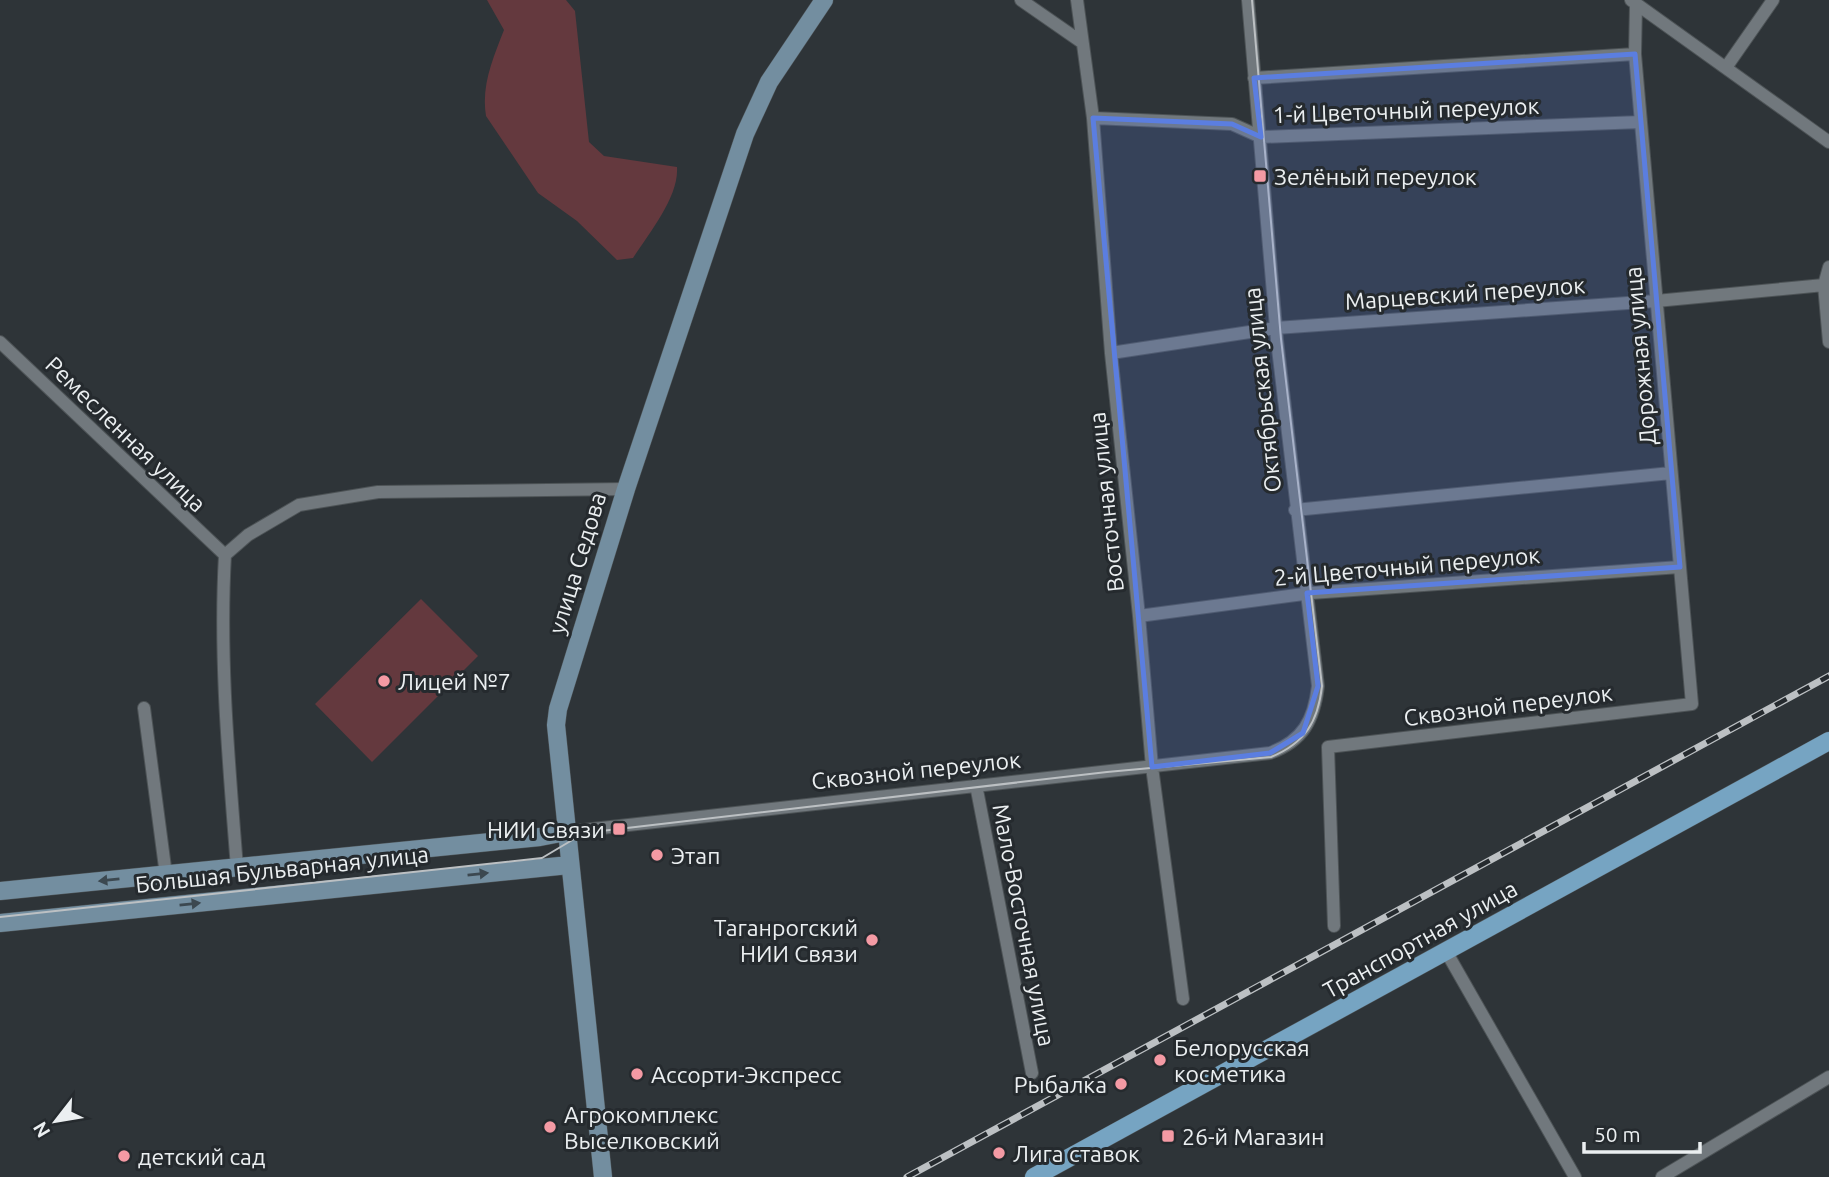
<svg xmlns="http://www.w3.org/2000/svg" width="1829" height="1177" font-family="Ubuntu,sans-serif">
<rect width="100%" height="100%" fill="#2e3438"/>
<path fill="#64393e" d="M487,0H566L575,11L589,142L604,156L677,167C679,197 649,233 633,258L617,260L577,221L538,193L486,116C481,86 493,58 504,30Z
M421,599L478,656L372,762L315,704Z"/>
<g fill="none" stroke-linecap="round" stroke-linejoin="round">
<g stroke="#4d5356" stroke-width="14">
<path id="minor" d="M1021,0L1080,41
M1077,0L1093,118L1111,353L1139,616L1152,767L1183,999
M1631,0L1829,142
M1727,66L1773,0
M1254,78L1635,54
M1093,118L1232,124L1261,137L1641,122
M1829,267L1824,285L1829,342
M0,342L225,555
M1111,353L1276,328L1656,301L1824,285
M1295,510L1671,473
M1139,616L1311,593L1680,567
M144,708L166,875
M976,785L1032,1073
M566,832L1270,753C1303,741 1314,720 1318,686L1277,340L1248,0
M237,868C229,764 219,659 225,555L248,535L299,505L378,492L626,489
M1334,926L1328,747L1692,704L1635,54L1636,4
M1447,953L1575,1177
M1662,1177L1829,1077"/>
</g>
<g stroke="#4d5356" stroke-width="19">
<path id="secondary" d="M0,891L540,837L566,832
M0,923L569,865
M603,1177L556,725L558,709L626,489L745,134L769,82L824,0"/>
</g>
<g stroke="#4d5356" stroke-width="19">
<path id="primary" d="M1034,1177L1829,741"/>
</g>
<use href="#minor" stroke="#71787d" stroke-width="12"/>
<use href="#secondary" stroke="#738ea0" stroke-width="18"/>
<use href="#primary" stroke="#76a4c2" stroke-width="18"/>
<path stroke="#bcc0c3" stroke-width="2" d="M0,917L542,858L584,833L1107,772L1271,757C1305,743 1318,722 1322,686L1281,339L1252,0"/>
<g stroke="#bcc0c3" stroke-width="7">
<path id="rail" d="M907,1177L1829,676"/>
</g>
<use href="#rail" stroke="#252a2e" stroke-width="4.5" stroke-dasharray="13" stroke-linecap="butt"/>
</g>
<defs><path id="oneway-solid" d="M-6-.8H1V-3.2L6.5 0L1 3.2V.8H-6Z" transform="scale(1.75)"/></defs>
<g fill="#3c4850">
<use href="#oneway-solid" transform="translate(478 874) rotate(-6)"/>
<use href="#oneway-solid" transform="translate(109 880) rotate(174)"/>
<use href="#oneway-solid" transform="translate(190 904) rotate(-6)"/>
</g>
<path fill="#5b7ee0" fill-opacity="0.2" stroke="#5b7ee0" stroke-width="5" stroke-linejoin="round" d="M1635,54L1680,567L1307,593L1318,686L1303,733L1270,753L1152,767L1093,118L1232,124L1261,137L1254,78Z"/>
<g fill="#f49aa4" stroke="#252a2e" stroke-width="2.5">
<rect x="1253" y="169" width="14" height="14" rx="3.5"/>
<circle cx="384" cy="681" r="7"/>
<rect x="612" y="822" width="14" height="14" rx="3.5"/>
<circle cx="657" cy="855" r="7"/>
<circle cx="872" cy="940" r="7"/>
<circle cx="1160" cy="1060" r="7"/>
<circle cx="637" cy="1074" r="7"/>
<circle cx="1121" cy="1084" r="7"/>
<circle cx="550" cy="1127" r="7"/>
<rect x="1161" y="1129" width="14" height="14" rx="3.5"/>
<circle cx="999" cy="1153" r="7"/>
<circle cx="124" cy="1156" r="7"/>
</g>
<g text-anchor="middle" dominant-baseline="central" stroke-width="6" stroke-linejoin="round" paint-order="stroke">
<g font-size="23" fill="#ebeff1" stroke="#252a2e">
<text transform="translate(1406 110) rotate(-2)">1-й Цветочный переулок</text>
<text transform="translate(1465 293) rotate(-4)">Марцевский переулок</text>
<text transform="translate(1640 356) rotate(-95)">Дорожная улица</text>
<text transform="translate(1262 390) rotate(-96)">Октябрьская улица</text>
<text transform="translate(126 434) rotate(44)">Ремесленная улица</text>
<text transform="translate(1106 502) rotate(-96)">Восточная улица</text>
<text transform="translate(577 563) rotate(-73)">улица Седова</text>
<text transform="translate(1407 566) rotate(-5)">2-й Цветочный переулок</text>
<text transform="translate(1508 705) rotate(-7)">Сквозной переулок</text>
<text transform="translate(916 770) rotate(-6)">Сквозной переулок</text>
<text transform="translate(282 869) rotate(-6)">Большая Бульварная улица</text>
<text transform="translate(1024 925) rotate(79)">Мало-Восточная улица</text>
<text transform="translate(1420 939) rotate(-29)">Транспортная улица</text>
</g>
<g font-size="23" fill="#ebeff1" stroke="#252a2e" text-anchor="start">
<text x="1274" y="176">Зелёный переулок</text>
<text x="398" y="681">Лицей №7</text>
<text x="605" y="829" text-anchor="end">НИИ Связи</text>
<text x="671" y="855">Этап</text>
<text x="858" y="927" text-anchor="end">Таганрогский<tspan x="858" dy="26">НИИ Связи</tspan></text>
<text x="1174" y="1047">Белорусская<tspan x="1174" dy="26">косметика</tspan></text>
<text x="651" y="1074">Ассорти-Экспресс</text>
<text x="1107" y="1084" text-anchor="end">Рыбалка</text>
<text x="564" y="1114">Агрокомплекс<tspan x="564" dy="26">Выселковский</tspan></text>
<text x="1182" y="1136">26-й Магазин</text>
<text x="1013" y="1153">Лига ставок</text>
<text x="138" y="1156">детский сад</text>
</g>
</g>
<g transform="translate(56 1121) rotate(239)" stroke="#252a2e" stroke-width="5" paint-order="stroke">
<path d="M0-5L12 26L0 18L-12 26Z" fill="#ebeff1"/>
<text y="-10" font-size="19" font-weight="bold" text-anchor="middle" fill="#ebeff1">N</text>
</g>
<path d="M1584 1142v10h116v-10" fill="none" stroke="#ebeff1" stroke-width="3.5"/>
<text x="1594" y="1142" font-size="21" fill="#ebeff1" stroke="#252a2e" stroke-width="5" paint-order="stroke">50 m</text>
</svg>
